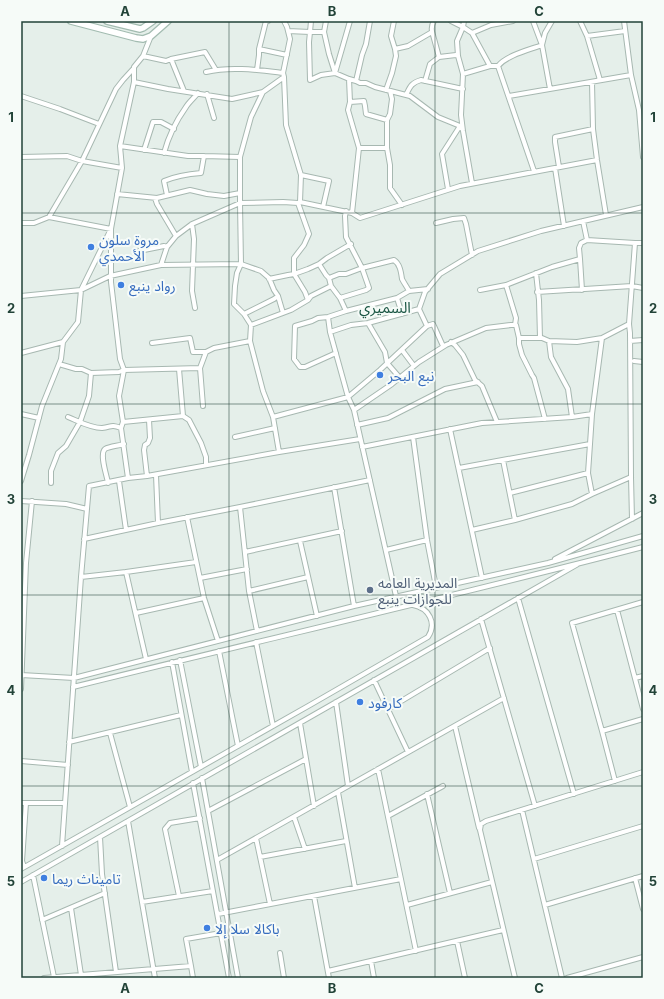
<svg xmlns="http://www.w3.org/2000/svg" width="664" height="999" font-family="Inter,'Noto Sans Arabic',sans-serif">
<rect width="100%" height="100%" fill="#e5efea"/>
<g fill="none" stroke-linecap="round" stroke-linejoin="round">
<g stroke="#a7b8b1" stroke-width="6">
<path id="street" d="M434,21C431,26 431,30 433,35L439,57
M451,21L463,27L457,41L458,56L463,74L461,115L463,131L472,183
M464,21L463,27L472,33L490,66H498L534,171
M533,21L542,45L550,89
M580,21L587,36L600,80
M624,21L631,75L639,110L643,157
M288,31L310,32L311,21
M324,32H310L309,42L310,80L321,75L335,73L350,21
M472,33L491,25L513,21
M587,36L625,31
M259,49L287,55
M395,49L408,46L432,32
M143,56L166,61L171,59L184,91
M171,59L205,52L216,70
M498,66C507,55 529,50 542,45L545,33L552,21
M257,70L259,55V49L266,21H268
M206,72C231,66 258,70 283,73
M463,74L490,66
M284,77L286,125L301,175L300,202
M349,79L356,81L360,83H366L375,87L410,96L438,117L460,126L462,129
M356,81L362,55L366,44L370,21
M425,81L430,64L439,57L456,55L458,56
M134,82L168,89L232,99L263,92
M592,82L593,129L597,160L606,215
M386,90L392,73L396,56L395,49L391,36L394,21
M390,91L392,99L390,114L387,120V148L390,165V188L402,205
M207,94L214,118
M406,95C410,87 411,83 421,80L463,89
M21,96L60,109L99,124
M509,96L631,75
M350,102L364,101L365,106L366,114L387,120
M120,146L188,156H204L240,157
M359,148H387
M144,150L153,122H161L174,129
M164,153C168,138 176,121 186,107C189,102 194,98 198,93
M21,157L67,156L82,161L122,168
M559,167L555,142V137L593,129
M555,168L564,226
M301,175L329,181L323,207
M448,189L442,154L460,126
M117,194L157,198L190,190L207,194L224,196L240,193
M167,195L164,181C176,176 188,174 201,173L204,156
M155,198L157,204L176,236
M298,203L309,234L304,245L294,258V274L305,292L308,300
M352,213L360,218L460,186L597,160
M583,221L587,240L635,243H643
M21,223H34L49,217L82,161L116,89L123,80L134,68
M436,223L453,219L464,218L466,224L472,255
M192,224L194,239L192,291L195,308
M139,251L164,246L167,247
M580,259L582,290
M319,264L326,275L329,278L331,286L340,298L346,311
M161,265L167,247L176,236L192,224L240,203L283,202L298,203L300,202L352,213L359,148L348,110L350,102L349,79L335,73L329,54L324,32L326,21
M329,278L339,274H346L362,268L394,260C400,264 401,272 402,279C404,283 407,287 409,291
M269,279L288,275L294,274L308,269L319,264L327,258L351,244
M480,290L506,285
M537,292L632,286L643,288
M21,296L81,290L110,276L161,265L241,264L261,271L269,278L274,290L278,296L283,313
M340,298L366,290L369,288L362,268L346,237L345,216L346,211
M397,298L402,314
M244,314L274,299L278,296
M368,323L385,352L387,363L400,378
M251,325L291,310L308,300L311,296L331,286
M515,325L516,318L506,285L552,267L580,259L579,248L581,243L587,240
M427,326L433,324L434,326L443,346
M330,332L351,325L368,323L419,309
M519,338H540L539,300L536,273
M540,338H542L549,341L577,342L602,338
M549,341L551,357L568,389L572,417
M630,341L643,340
M451,342L455,345L463,355L475,380L482,386L497,422
M152,343L190,338L193,352H206L214,348L250,341
M402,350L414,366
M21,353L63,342
M336,353L305,367H300L294,359L295,326L312,321L318,318L328,317L346,311L397,298L409,291L428,289
M634,361L643,362
M59,364L76,369H82L91,373L119,372L124,370L200,368
M203,406L200,368L206,352
M354,410L392,384L419,362L446,345L486,328L511,325H516L519,338V344L522,355L532,375L534,378L545,419
M21,414L39,418
M183,416L189,420L201,443L206,457V465
M68,417C78,421 90,428 102,428C112,427 110,424 121,428
M273,417L348,397L330,332L328,317
M123,422L183,416L179,369
M357,425L388,418L445,389L478,382
M450,429L482,578
M235,437L275,428
M413,437L427,540L436,587
M362,447L482,423L572,417L592,414
M279,452L273,417L263,391L250,341L251,325L244,314L234,304L235,286L237,273L241,264L240,203V157L251,117L263,92L284,77L283,73L290,39L287,27L284,21
M503,460L515,520
M459,468L590,444
M156,475L158,523
M147,476L144,450L145,445L148,443L150,438L149,420
M128,478L121,428L123,422L119,396L124,370L120,359L111,282V229L122,168L120,146L134,82V67L143,56L151,36
M21,481L29,455L42,406L61,359L63,342L78,322L81,290L111,229L49,217
M119,481L126,530
M51,483V471L58,453L66,446L80,422L89,396L91,373
M108,483C107,476 99,454 105,449C110,446 118,446 124,444
M334,487L354,606
M510,493L588,473
M592,494L588,473L590,444L592,414L602,338L629,324
M21,501L66,504L87,509
M240,507L249,591L257,631
M187,517L204,598L218,641
M632,519L631,477L630,333L629,324L635,243
M472,530L515,520L572,504L592,494L631,477
M84,539L158,523L240,507L370,480
M300,541L317,616
M386,550L427,540
M245,552L342,531
M555,559L643,513
M126,572L146,659
M81,577L126,572L196,562
M200,578L247,569
M249,591L308,577
M396,596L354,410L348,397L380,370L427,326L419,309L425,292L440,274L478,251L541,231L643,207
M518,598L574,794
M617,610L643,709
M136,613L204,598
M481,619L535,806
M256,642L273,726
M219,651L238,746
M180,660L201,767
M172,662L192,772
M21,675L74,678L354,606L548,563L643,536
M635,678L643,676
M374,680L408,752
M73,687C263,640 454,596 643,547
M21,689L26,563L32,501
M336,702L348,786
M388,709L490,648
M300,723L314,806
M455,726L479,828
M602,731L643,719
M110,733L130,807
M69,742L181,715
M21,761L68,765
M378,769L416,951
M202,778L238,978
M615,781L602,731L572,623L643,602
M193,783L229,978
M338,792L355,888
M427,794L450,893
M21,803H65
M522,810L562,978
M208,811L306,759
M388,816L443,786
M294,817L305,849
M128,821L155,978
M100,837L102,874L116,972
M256,838L270,904
M62,846L81,577L89,486L128,478L147,476L279,452L360,439
M260,857L346,841
M534,859L643,826
M217,860L504,698
M24,867L22,861L26,803
M21,869L310,705L428,637C437,623 429,608 413,605
M33,875L54,977
M635,878L643,909
M21,882L578,564
M179,896L165,829L170,823L200,818
M314,896L329,978
M142,902L213,891
M407,905L492,882
M545,905L643,876
M71,908L81,975
M218,914L401,879
M42,920L105,893
M457,941L465,978
M280,953L284,978
M371,961L374,978
M191,966L193,978
M328,971L503,930
M44,978L191,966L186,939L221,933
M515,978L480,830L481,824L486,821L643,772
M567,978L643,957"/>
</g>
<g stroke="#a3bcb1" stroke-width="8">
<path id="secondary" d="M71,21L136,38L143,39L151,36L168,21
M107,21L140,29L143,28L153,21"/>
</g>
<use href="#street" stroke="#fff" stroke-width="4"/>
<use href="#secondary" stroke="#fff" stroke-width="5.5"/>
</g>
<path fill="none" stroke="#224338" stroke-width="1" stroke-opacity="0.55" d="M229,21V978M435,21V978M21,213H643M21,404H643M21,595H643M21,786H643"/>
<g fill="#3f7fe0" stroke="#f6fbf8" stroke-width="1.5">
<circle cx="91" cy="247" r="4"/>
<circle cx="121" cy="285" r="4"/>
<circle cx="380" cy="375" r="4"/>
<circle cx="360" cy="702" r="4"/>
<circle cx="44" cy="878" r="4"/>
<circle cx="207" cy="928" r="4"/>
</g>
<circle fill="#5c6f8a" stroke="#f6fbf8" stroke-width="1.5" cx="370" cy="590" r="4"/>
<g text-anchor="middle" dominant-baseline="central" stroke-width="4" stroke-linejoin="round" paint-order="stroke">
<g font-size="14" fill="#366cbe" stroke="#f6fbf8" text-anchor="start">
<text x="99" y="239">مروة سلون<tspan x="99" dy="16">الأحمدي</tspan></text>
<text x="129" y="285">رواد ينبع</text>
<text x="388" y="375">نبع البحر</text>
<text x="368" y="702">كارفود</text>
<text x="52" y="878">تاميناث ريما</text>
<text x="215" y="928">باكالا سلا إلا</text>
</g>
<g font-size="14" fill="#4e5e75" stroke="#f6fbf8" text-anchor="start">
<text x="378" y="582">المديرية العامه<tspan x="378" dy="16">للجوازات ينبع</tspan></text>
</g>
<g font-size="15" fill="#1c5745" stroke="#f6fbf8">
<text x="385" y="307">السميري</text>
</g>
</g>
<rect width="664" height="999" fill="none" stroke="#f6fbf8" stroke-width="44"/>
<rect x="22" y="22" width="620" height="955" fill="none" stroke="#224338" stroke-width="1.5"/>
<g font-size="13" text-anchor="middle" font-weight="bold" fill="#224338">
<text x="125" y="16">A</text>
<text x="332" y="16">B</text>
<text x="539" y="16">C</text>
<text x="11" y="122">1</text>
<text x="653" y="122">1</text>
<text x="11" y="313">2</text>
<text x="653" y="313">2</text>
<text x="11" y="504">3</text>
<text x="653" y="504">3</text>
<text x="11" y="695">4</text>
<text x="653" y="695">4</text>
<text x="11" y="886">5</text>
<text x="653" y="886">5</text>
<text x="125" y="993">A</text>
<text x="332" y="993">B</text>
<text x="539" y="993">C</text>
</g>
</svg>
